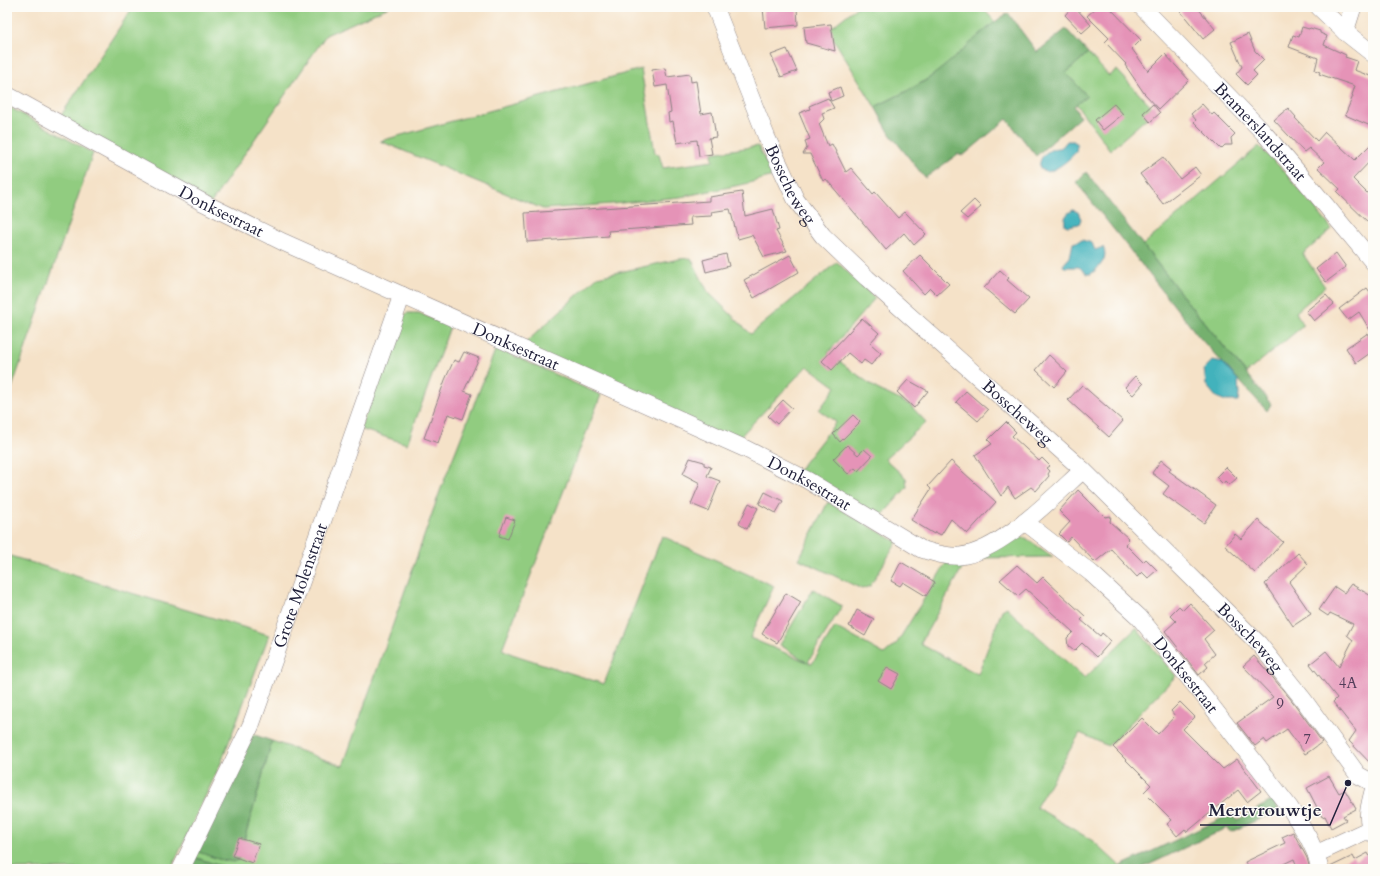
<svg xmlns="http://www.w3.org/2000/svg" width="1380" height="876" font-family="Cardo,serif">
<rect width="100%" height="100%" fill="#fdfcf7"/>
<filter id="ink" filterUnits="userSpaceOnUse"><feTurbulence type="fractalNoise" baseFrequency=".025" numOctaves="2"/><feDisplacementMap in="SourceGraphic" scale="8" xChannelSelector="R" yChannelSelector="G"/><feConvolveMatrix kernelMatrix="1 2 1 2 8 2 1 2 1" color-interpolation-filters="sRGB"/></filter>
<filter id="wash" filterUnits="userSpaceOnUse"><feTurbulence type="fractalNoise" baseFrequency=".012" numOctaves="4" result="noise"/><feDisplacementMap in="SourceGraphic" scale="16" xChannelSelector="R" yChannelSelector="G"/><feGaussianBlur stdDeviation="0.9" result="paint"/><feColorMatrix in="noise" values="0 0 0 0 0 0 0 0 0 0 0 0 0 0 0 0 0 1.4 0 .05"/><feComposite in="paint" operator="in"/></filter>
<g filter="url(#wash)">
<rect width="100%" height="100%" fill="#f5e2c8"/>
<path fill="#91cc80" stroke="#5a775e" d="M133,7H389L326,35L211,203L58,120Z
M857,7H866L869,9L872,7H982L995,22C976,40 957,60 935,74C916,87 895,97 875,107L828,30Z
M1088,53L1109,76L1117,70L1155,111L1110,150L1076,104L1087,96L1066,73Z
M641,69L655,153L659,155L663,168L713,161L712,153L758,146L773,176L745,184L680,197L612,204L543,209L380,141Z
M7,106L93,153L7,402Z
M1259,146L1286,173L1332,229L1303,254L1325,287L1296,312L1303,326L1246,373L1185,299L1143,245Z
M691,258L708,292L751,334L837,262L875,298L828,353L877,389L910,405L926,422L885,459L906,478L907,487L880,518L797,472L836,422L819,410L836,387L807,366L735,442L522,346L597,277L679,259Z
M407,313H419L450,327L407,444L360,429L398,321Z
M496,348L601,395L502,649L512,654L604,684L662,536L774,586L750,638L807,662L780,645L813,589L842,606L808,662L812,664L835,627L884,654L897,643L946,563H964L962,569L920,644L978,674L1002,610L1007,607L1013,614L1085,678L1136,628L1176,676L1108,746L1080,733L1036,807L1093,841L1120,866L1114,869H236L220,866L194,857L196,851L238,860L256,799L272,741L343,766L440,491Z
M828,502L897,542L870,586L862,589L799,559Z
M1008,538H1026L1053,557L977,558Z
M7,555L269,635L221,763L171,869H7Z"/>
<path fill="#74b06e" stroke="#4b6954" d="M1008,13L1037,52L1066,29L1088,53L1066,73L1087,96L1074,106L1080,117L1036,156L1007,119L964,155L958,154L925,178L890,134L875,107C896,96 919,87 937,72C962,53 982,29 1008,13Z
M1086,172L1185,299L1271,404L1267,411L1199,337L1076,182Z
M252,734L272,741L256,799L238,860L233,862L218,859L196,851Z
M1273,800L1279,810L1231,832L1226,828L1140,869H1114L1229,815L1237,820Z
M194,857L220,866L236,868L188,869Z"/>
<path fill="#42b2bc" stroke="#326a7c" d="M1067,141H1074L1077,145L1076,152C1068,161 1059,168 1048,172L1040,169C1038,160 1044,152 1053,149C1055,148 1058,148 1060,148C1063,147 1065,143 1067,141Z
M1073,210L1078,212L1081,219L1079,224L1068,226L1065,225C1064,217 1066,214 1073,210Z
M1082,240L1092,243L1095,250L1103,247C1109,259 1099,267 1091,274H1087L1079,267H1064L1063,265L1070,257L1073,243Z
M1212,361L1223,363L1238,380L1239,395L1238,401H1226L1216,397L1206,385L1204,369Z"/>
<g id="blocks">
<path fill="#e593b7" d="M771,7H797L798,25L765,28L763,8Z
M1072,7H1075L1091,25L1082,33L1065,15Z
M1097,7H1109L1141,40L1132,49L1148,71L1165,54L1189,80L1159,109L1144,93L1125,65L1126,64L1105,42L1109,38L1087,16Z
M1177,7H1197L1215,29L1203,39Z
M831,24L835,51L806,43L804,27Z
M1302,27L1309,29L1310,28L1320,31V33L1327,36L1324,45L1346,55L1345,57L1357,61L1354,70L1373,77V127L1345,115L1353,96L1352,95L1355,86L1319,74L1320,72L1315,70L1318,58L1289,47L1293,35L1299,37Z
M1248,34L1255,51L1264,60L1253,71L1257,75L1247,85L1236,74L1242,67L1231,42Z
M787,49L797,71L781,77L771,55Z
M665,68L667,77L690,74L691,82L696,81L701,114L712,112L716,137L709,138L712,154L699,156L697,140L677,143L673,121L669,122L668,113L671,112L667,85L655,87L652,70Z
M840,87L843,96L831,101L828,92Z
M828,98L834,108L822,113L824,119L819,124L828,146L832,144L846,172L851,168L869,189L873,194L875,192L898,218L905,212L926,234L914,245L904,233L886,250L826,179L823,181L810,154H803L807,148L805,141L810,139L799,113L810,109L809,106Z
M1114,104L1123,114L1103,130L1095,120Z
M1153,104L1160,113L1150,122L1143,113Z
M1202,104L1212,115L1214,113L1235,134L1231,138L1232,145H1225L1221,149L1194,122L1196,120L1191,114Z
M1288,108L1296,117L1295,118L1317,141L1325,132L1355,160L1373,142V158L1353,179L1373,199V227L1337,192L1340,189L1318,168L1324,162L1309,148L1304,152L1274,120Z
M1163,157L1180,179L1195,167L1201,175L1163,204L1140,174Z
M742,192L745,216L773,209L779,230L776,231L787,251L764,257L752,235L738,239L730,209L711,212L712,216L690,217L691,225L608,231L609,236L527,242L525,213L709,201V197Z
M974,200L981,207L967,219L960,213Z
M1336,253L1346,267L1326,282L1316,269Z
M726,254L729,266L706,272L703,260Z
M790,255L799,272L754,298L744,280Z
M920,255L949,284L937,295L930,288L924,294L903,271Z
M1000,270L1009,278L1007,280L1029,299L1015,314L984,288Z
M1367,288L1373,296V335L1359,312L1348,320L1339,309Z
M1326,295L1334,304L1314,321L1306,311Z
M862,318L879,333L870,343L881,353L871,365L864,360L861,364L848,353L832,370L822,361Z
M1368,333L1373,342V351L1356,363L1346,348Z
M464,352L479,358L464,391L472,394L463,419L448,414L438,443L424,438L445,380L454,360L459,362Z
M1049,355L1067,372L1054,387L1036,370Z
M1135,376L1143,384L1133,395L1125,387Z
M908,380L928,391L914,408L897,392Z
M1082,385L1123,421L1109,437L1068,400Z
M966,391L988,410L978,421L956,402Z
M783,400L792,408L777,424L768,416Z
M853,415L860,422L840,442L833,434Z
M1006,422L1016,432L1012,436L1039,461L1042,458L1050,466L1047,468L1050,471L1048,474L1049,476L1036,491L1031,487L1015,498L1008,487L1001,496L975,455L992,444L988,440Z
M847,445L858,455L864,449L872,456L858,471L855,468L848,474L833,459Z
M690,458L704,462V465L711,467L707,476L720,481L708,511L691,504L700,483L683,474Z
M1161,460L1171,468L1169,471L1216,505L1204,523L1163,494L1169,486L1152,473Z
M951,461L996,502L967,534L951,519L941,535L935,532L934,534L911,520L931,489L928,486Z
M1226,467L1237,478L1229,485L1225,481L1223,484L1216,477Z
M1078,490L1105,517L1111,516L1110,522L1128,538L1127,539L1129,541L1125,544L1143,562L1146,559L1157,570L1148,578L1142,572L1137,577L1111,549L1095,562L1071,537L1067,542L1059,534L1070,522L1059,511Z
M765,492L783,501L776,513L759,504Z
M749,503L758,508L747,529L739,524Z
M506,517L515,520L508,539L499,536Z
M1258,520L1283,542L1255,573L1225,546L1235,534L1241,539Z
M1298,553L1308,564L1289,582L1311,614L1293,626L1265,584Z
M901,562L935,582L926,596L903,582L900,586L891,581Z
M1017,565L1037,583L1043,577L1048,582L1085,616L1081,620L1100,636L1102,633L1111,641L1097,657L1082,643L1074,651L1068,646L1067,638L1073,632L1026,589L1018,596L1000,580Z
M1351,584L1373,597V766L1349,741L1356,731L1333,702L1337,698L1310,664L1326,651L1339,667L1353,640L1347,635L1353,624L1330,613L1328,616L1319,610L1335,587L1344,593Z
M786,593L801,602L777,643L762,634Z
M1190,603L1214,630L1204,639L1215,654L1205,663L1208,667L1199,675L1165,631L1176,621L1170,615L1179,606L1183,610Z
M857,610L874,619L865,636L849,626Z
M1254,656L1269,673L1293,702L1322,742L1310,751L1305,754L1287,729L1267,743L1264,739L1255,746L1237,723L1273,697L1243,666Z
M887,667L900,674L891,689L878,681Z
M1180,702L1195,717L1183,729L1223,769L1237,759L1261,791L1247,802L1238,790L1187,832L1185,829L1177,836L1167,824L1172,820L1144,792L1151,785L1113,747L1142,718L1158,734L1175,716L1171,711Z
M1329,776L1339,793L1345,790L1356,809L1343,816L1346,820L1331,828L1325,816L1322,817L1307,788Z
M1293,832L1307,858L1310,869H1298L1294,859L1273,869H1249L1245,862L1285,843L1282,837Z
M239,838L259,844L252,863L232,856Z
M1368,853L1373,863V869H1330V867L1353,856L1355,860Z"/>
</g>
</g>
<g filter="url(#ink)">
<use href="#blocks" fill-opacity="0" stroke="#8c8282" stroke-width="1"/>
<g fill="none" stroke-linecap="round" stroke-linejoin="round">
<g stroke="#8c8282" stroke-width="18">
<g id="minor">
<path id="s1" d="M715,7L767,138L796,200L823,236L867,278L1083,470L1259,644L1303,699L1358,775L1373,783"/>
<path id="s2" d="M1142,7L1263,132L1302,177L1373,262"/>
<path d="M1319,7L1345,32L1373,54"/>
<path d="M1345,32L1353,7"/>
<path id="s3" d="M7,95L204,203L283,242L746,449L807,480L921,549C934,553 947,557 960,556C1000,552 1053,497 1083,470"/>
<path id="s4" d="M1025,522L1091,573L1139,617L1203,695L1290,808L1308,837L1316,854L1320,869"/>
<path d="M1373,791C1369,807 1365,819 1373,834"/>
<path d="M1316,854L1370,829"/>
<path id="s5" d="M181,869L251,725L402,295"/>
</g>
</g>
<use href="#minor" stroke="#fff" stroke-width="17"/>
</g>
</g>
<g text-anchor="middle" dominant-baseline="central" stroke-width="3" stroke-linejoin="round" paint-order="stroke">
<g font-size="15" fill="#533e5a">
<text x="1348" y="683">4A</text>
<text x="1280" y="704">9</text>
<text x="1307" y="739">7</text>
</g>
<g font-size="17" fill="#22223b" stroke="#fdfcf7">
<text stroke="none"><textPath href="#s2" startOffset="172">Bramerslandstraat</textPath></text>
<text stroke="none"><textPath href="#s1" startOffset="193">Bosscheweg</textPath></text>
<text stroke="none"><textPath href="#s3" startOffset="244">Donksestraat</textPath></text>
<text stroke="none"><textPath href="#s3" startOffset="568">Donksestraat</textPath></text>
<text stroke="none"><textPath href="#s1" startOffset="517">Bosscheweg</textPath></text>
<text stroke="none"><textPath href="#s3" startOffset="892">Donksestraat</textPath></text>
<text stroke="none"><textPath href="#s5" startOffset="308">Grote Molenstraat</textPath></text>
<text stroke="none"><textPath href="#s1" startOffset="841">Bosscheweg</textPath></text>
<text stroke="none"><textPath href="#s4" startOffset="223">Donksestraat</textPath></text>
</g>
</g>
<path fill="none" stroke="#22223b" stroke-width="1.5" d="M1348 783L1330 825H1200"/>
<circle fill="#22223b" stroke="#fdfcf7" stroke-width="1.5" cx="1348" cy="783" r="4"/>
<g font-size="18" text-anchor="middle" font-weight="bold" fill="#22223b" stroke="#fdfcf7" stroke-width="3" stroke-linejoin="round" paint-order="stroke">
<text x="1265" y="816">Mertvrouwtje</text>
</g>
<rect width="1380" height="876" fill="none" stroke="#fdfcf7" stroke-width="24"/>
</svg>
